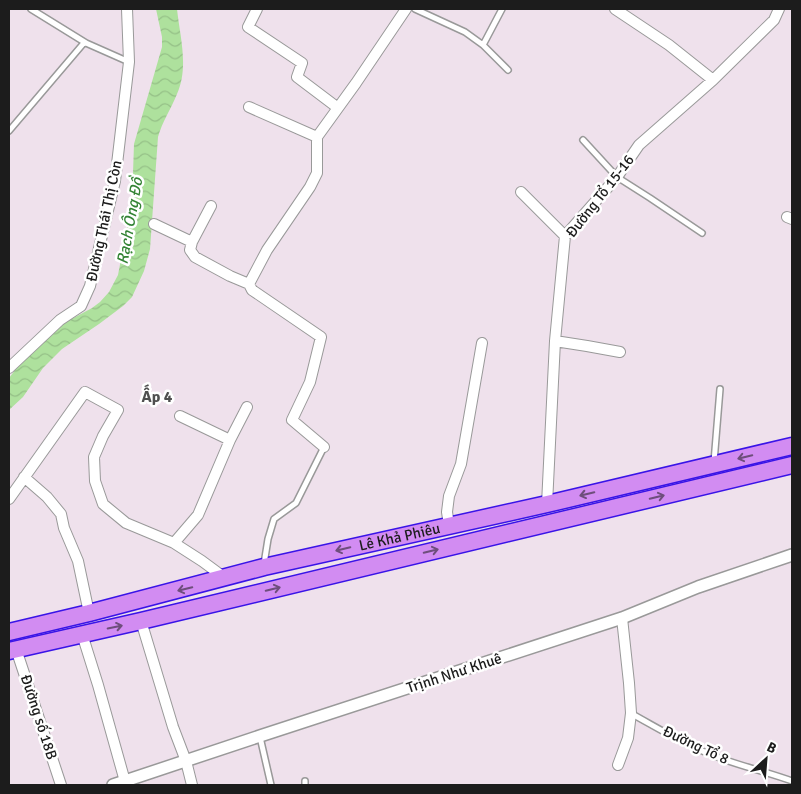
<svg xmlns="http://www.w3.org/2000/svg" width="801" height="794" font-family="Signika,sans-serif">
<defs>
<pattern id="water-waves" width="16" height="10" patternUnits="userSpaceOnUse" patternTransform="scale(1.25)"><rect width="16" height="10" fill="#aee19d"/><path d="M0 5q4-4 8 0t8 0" fill="none" stroke="#95c087"/></pattern>
</defs>
<rect width="100%" height="100%" fill="#efe1ec"/>
<path fill="url(#water-waves)" d="M156,9H177C180,37 189,67 177,94C171,109 162,122 158,137L150,249L144,271L132,297L123,306L99,324L62,349L43,368L23,397L9,410V378L29,352L66,322L92,308L100,302L109,292L118,275L132,202L134,144L162,47V37Z"/>
<g fill="none" stroke-linecap="round" stroke-linejoin="round">
<g stroke="#999" stroke-width="8">
<path id="service" d="M31,9L86,43
M415,9L465,32L483,45L508,70
M483,45L502,9
M9,131L83,44L86,43L129,62
M583,140L617,177L650,198L702,233
M714,462L720,389
M264,564L268,539L274,519L296,503L324,447
M632,714C654,726 677,740 700,750C730,764 762,770 792,781
M260,737L271,785
M305,781V785"/>
</g>
<g stroke="#999" stroke-width="12">
<path id="minor" d="M257,9L248,27L302,63L297,77L338,108
M615,9L669,45L713,80
M249,107L317,137
M521,192L565,236
M211,206L192,242L190,250L195,257L230,276L249,284
M787,217L792,219
M154,224L192,242
M555,341L587,346L620,352
M9,368L60,320L81,306L90,286L115,181L129,62L127,9
M180,416L230,440
M324,447L292,420L310,382L321,337L252,290L249,284L267,250L310,187L317,173V137L356,83L406,9
M24,477L47,497L61,514L64,528L78,561L89,613
M9,499L85,392L118,410L103,436L94,457L95,481L103,504L126,523L174,543L202,561L225,578
M547,504L555,341L565,236L617,177L639,145L713,80L774,20L779,9
M449,525L447,512L449,496L461,464L482,343
M174,543L198,515L230,440L247,407
M141,621L173,727L186,761L192,785
M82,634L98,685L126,785
M16,649L61,785
M618,765L628,738L631,713L629,683L622,618"/>
</g>
<g stroke="#999" stroke-width="14">
<path id="tertiary" d="M113,785L260,736L622,618L698,587L792,555"/>
</g>
<g stroke="#3914e7" stroke-width="19">
<g id="trunk">
<path id="s1" d="M9,632L89,613L264,567L547,504L792,446"/>
<path d="M9,651L141,621L792,465"/>
</g>
</g>
<use href="#service" stroke="#fff" stroke-width="5"/>
<use href="#minor" stroke="#fff" stroke-width="10"/>
<use href="#tertiary" stroke="#fff" stroke-width="11"/>
<use href="#trunk" stroke="#d28cf2" stroke-width="16"/>
</g>
<defs><path id="oneway-shaft" d="M-6 0H5M1.5-3L5.5 0L1.5 3" fill="none" stroke-width="1.6" stroke-linecap="round" stroke-linejoin="round" transform="scale(1.25)"/></defs>
<g stroke="#6e4e7c">
<use href="#oneway-shaft" transform="translate(745 457) rotate(166)"/>
<use href="#oneway-shaft" transform="translate(587 494) rotate(167)"/>
<use href="#oneway-shaft" transform="translate(657 497) rotate(-14)"/>
<use href="#oneway-shaft" transform="translate(343 549) rotate(167)"/>
<use href="#oneway-shaft" transform="translate(431 551) rotate(-14)"/>
<use href="#oneway-shaft" transform="translate(185 589) rotate(166)"/>
<use href="#oneway-shaft" transform="translate(273 589) rotate(-14)"/>
<use href="#oneway-shaft" transform="translate(115 627) rotate(-12)"/>
</g>
<g text-anchor="middle" dominant-baseline="central" stroke-width="5" stroke-linejoin="round" paint-order="stroke">
<g font-size="15" fill="#1c1c1c" stroke="#fff">
<text transform="translate(600 196) rotate(-52)">Đường Tổ 15-16</text>
<text transform="translate(104 221) rotate(-78)">Đường Thái Thị Còn</text>
<text stroke="none"><textPath href="#s1" startOffset="402">Lê Khả Phiêu</textPath></text>
<text transform="translate(454 673) rotate(-18)">Trịnh Như Khuê</text>
<text transform="translate(39 717) rotate(72)">Đường số 18B</text>
<text transform="translate(696 745) rotate(25)">Đường Tổ 8</text>
</g>
<g font-size="16" font-style="italic" fill="#338334" stroke="#fff">
<text transform="translate(130 221) rotate(-80)">Rạch Ông Đồ</text>
</g>
<g font-size="16" font-weight="bold" fill="#4f4f4f" stroke="#fff">
<text x="157" y="397">Ấp 4</text>
</g>
</g>
<rect width="801" height="794" fill="none" stroke="#1c1c1c" stroke-width="20"/>
<g transform="translate(766 759) rotate(26)" stroke="#ffffff" stroke-width="4" paint-order="stroke">
<path d="M0-4L9 19L0 12L-9 19Z" fill="#1c1c1c"/>
<text y="-8" font-size="14" font-weight="bold" text-anchor="middle" fill="#1c1c1c">B</text>
</g>
</svg>
